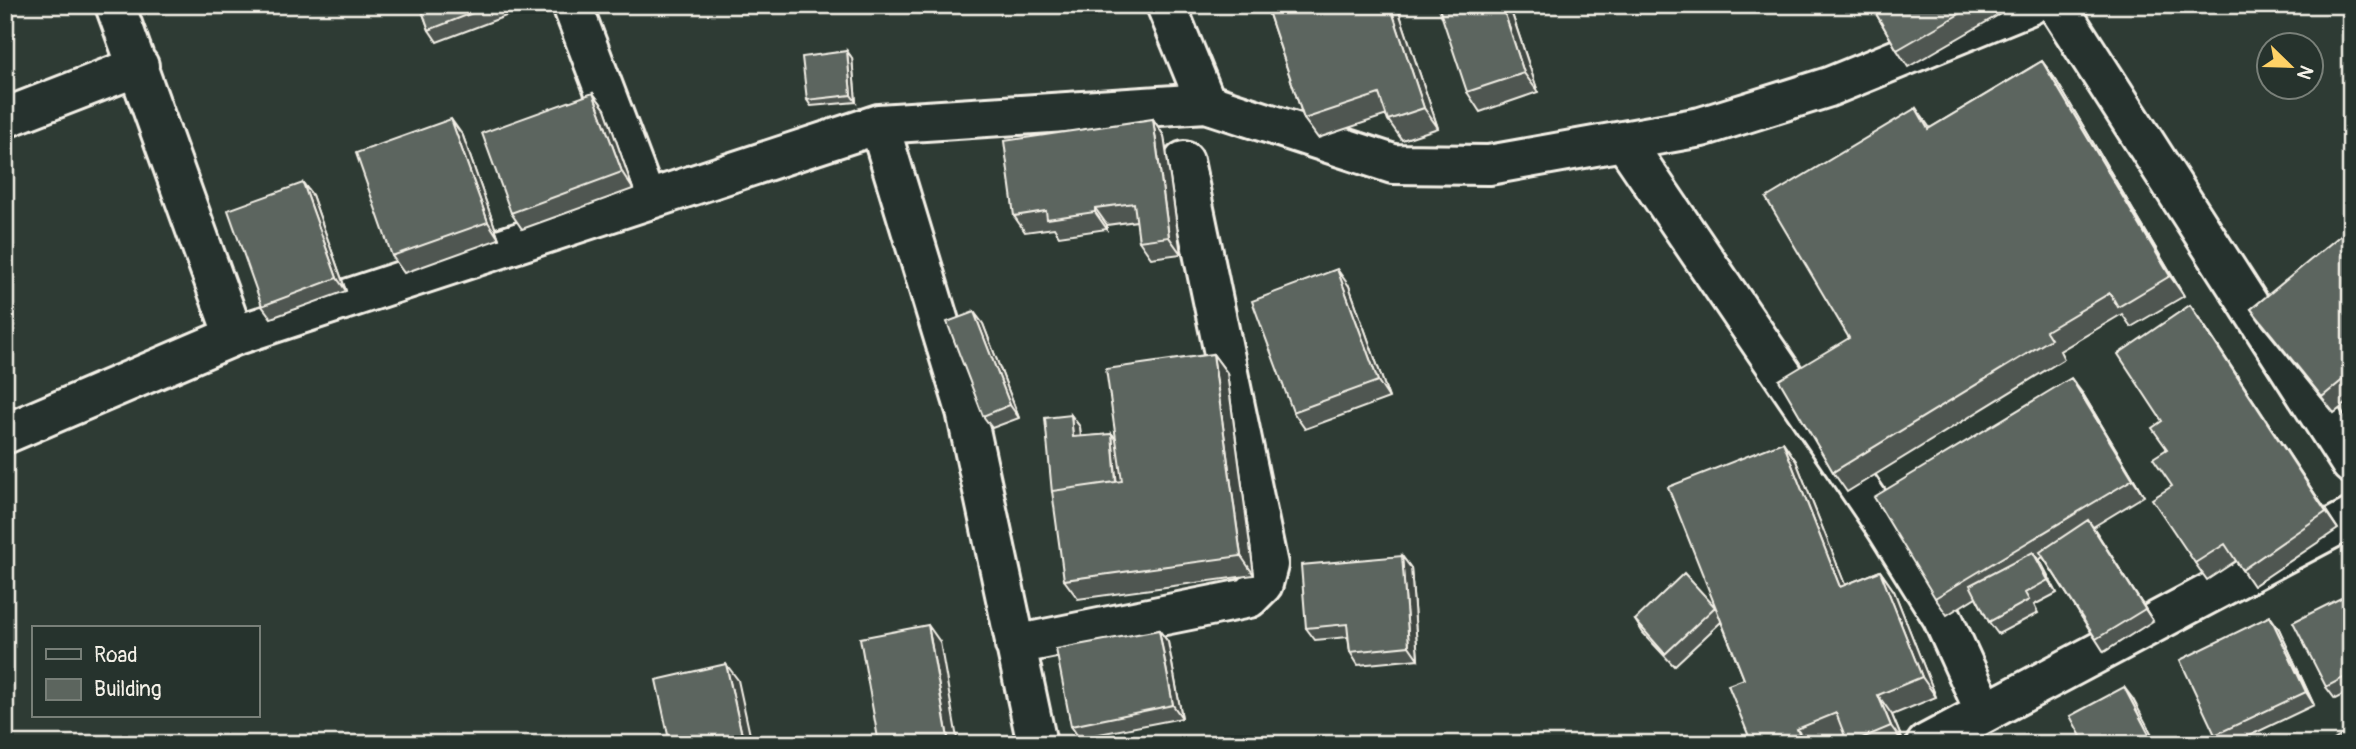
<svg xmlns="http://www.w3.org/2000/svg" width="2356" height="749" font-family="Pangolin,sans-serif">
<rect width="100%" height="100%" fill="#2e3b34"/>
<filter id="ink" filterUnits="userSpaceOnUse"><feTurbulence type="fractalNoise" baseFrequency=".0143" numOctaves="2"/><feDisplacementMap in="SourceGraphic" scale="14" xChannelSelector="R" yChannelSelector="G"/><feConvolveMatrix kernelMatrix="1 2 1 2 8 2 1 2 1" color-interpolation-filters="sRGB"/></filter>
<g filter="url(#ink)">
<g fill="none" stroke-linecap="round" stroke-linejoin="round">
<g stroke="#f4f1e8" stroke-width="44">
<path id="minor" d="M115,5L234,336
M572,5L646,200
M1166,5L1206,103
M2057,5L2351,464
M5,118L139,66
M879,124L966,411L1037,744
M1624,141L1886,527L1942,617L1985,712
M5,434L234,336L879,124L1206,103L1393,164L1489,165L1701,127L1829,87L2030,5
M1015,645L1249,598L1263,584L1268,565L1184,161
M1926,744L2351,518"/>
</g>
<use href="#minor" stroke="#26332d" stroke-width="38"/>
</g>
<path fill="#4f5751" stroke="#f4f1e8" stroke-width="2" d="M420,5H535L437,42L429,30Z
M1266,5H1418L1399,12L1438,128L1402,140L1388,120L1387,115L1318,138L1304,119Z
M1509,5L1538,92L1480,112L1467,92Z
M1697,5H1715L1702,12Z
M1871,5H2013L2014,6L1908,67L1897,50Z
M847,51L852,58L856,102L811,106L807,100Z
M2042,61L2056,80L2184,296L2131,327L2122,314L2060,351L2064,359L1847,492L1833,472L1849,338L1916,108L1930,128Z
M593,93L605,109L633,189L522,229L511,213Z
M1153,119L1164,136L1181,254L1151,258L1139,241L1137,221L1107,225V229L1059,236L1054,228L1025,232L1014,216Z
M463,136L499,239L404,273L392,256Z
M303,183L312,195L346,291L271,318L262,306Z
M2351,245V400L2334,413L2263,326L2251,309Z
M1349,286L1389,398L1305,429L1293,412Z
M974,312L983,324L1019,418L992,428L983,416Z
M2202,322L2338,529L2253,586L2236,561L2207,580L2195,563L2172,486L2162,421Z
M1213,354L1227,373L1254,575L1078,599L1064,580L1071,415L1080,427L1081,437L1112,434L1116,439Z
M2083,394L2144,496L2093,527L2153,621L2104,652L2043,557L2039,560L2057,593L2034,605L2038,613L1998,634L1989,622L1976,597L1947,615L1935,598Z
M1783,442L1796,461L1845,585L1880,571L1894,591L1936,697L1892,715L1904,744H1848L1844,735L1823,744H1752L1744,679L1721,622L1674,666L1643,633L1635,620L1714,605Z
M1402,556L1411,568L1418,659L1358,665L1350,652L1348,637L1315,640L1306,628Z
M2351,596V691L2335,699L2326,687Z
M2279,629L2314,705L2232,744H2221L2215,735Z
M1159,630L1168,642L1182,718L1079,738L1071,726Z"/>
<path fill="#404742" stroke="#f4f1e8" stroke-width="2" d="M1390,5H1395L1399,12L1438,128L1424,108Z
M1502,5H1509L1538,92L1524,73Z
M847,51L852,58L856,102L851,95Z
M2042,61L2056,80L2184,296L2170,276Z
M593,93L605,109L633,189L622,172Z
M451,119L463,136L499,239L488,222Z
M1153,119L1164,136L1181,254L1169,237Z
M303,183L312,195L346,291L337,278Z
M1095,208L1107,225V229L1095,212Z
M1337,269L1349,286L1389,398L1378,381Z
M2190,305L2202,322L2338,529L2326,512Z
M974,312L983,324L1019,418L1010,405Z
M1213,354L1227,373L1254,575L1241,556Z
M2071,378L2083,394L2144,496L2133,479Z
M1071,415L1080,427L1082,450L1073,437Z
M1112,434L1121,446L1126,499L1117,486Z
M1783,442L1796,461L1854,607L1840,587Z
M2088,520L2097,533L2153,621L2145,609Z
M2033,552L2042,564L2057,593L2048,580Z
M1402,556L1411,568L1418,659L1409,646Z
M1880,571L1894,591L1936,697L1922,677Z
M2270,616L2279,629L2314,705L2306,692Z
M928,625L940,642L958,744H949Z
M1159,630L1168,642L1182,718L1173,705Z
M726,664L738,680L752,744H744Z
M2124,687L2133,699L2157,744H2154Z
M1878,695L1892,715L1904,744L1891,726Z
M1797,729L1807,744H1803Z"/>
<path fill="#5c655e" stroke="#f4f1e8" stroke-width="2" d="M420,5H493L429,30Z
M1266,5H1390L1424,108L1388,120L1379,94L1304,119Z
M1438,5H1502L1524,73L1467,92Z
M1871,5H1975L1897,50Z
M847,51L851,95L807,100L802,57Z
M2042,61L2170,276L2118,307L2110,293L2046,331L2051,339L1833,472L1779,380L1849,338L1766,198L1916,108L1928,129Z
M593,93L622,172L511,213L482,133Z
M451,119L488,222L392,256L356,153Z
M1153,119L1169,237L1139,241L1134,203L1095,208V212L1047,219L1046,211L1014,216L1004,141Z
M303,183L337,278L262,306L228,210Z
M2342,234L2351,245V373L2322,397L2251,309Z
M1337,269L1378,381L1293,412L1252,301Z
M2190,305L2326,512L2242,570L2225,544L2195,563L2152,499L2172,486L2153,458L2167,449L2152,428L2162,421L2118,354Z
M974,312L1010,405L983,416L947,322Z
M1213,354L1241,556L1064,580L1052,491L1122,481L1106,369Z
M2071,378L2133,479L1935,598L1874,497Z
M1071,415L1073,437L1112,434L1116,482L1052,491V493L1045,418Z
M1783,442L1840,587L1880,571L1922,677L1878,695L1891,726L1848,744L1836,713L1797,729L1803,744H1752L1728,685L1744,679L1668,487Z
M2088,520L2145,609L2096,639L2040,552Z
M2033,552L2048,580L2025,593L2029,600L1989,622L1970,585Z
M1402,556L1409,646L1350,652L1347,624L1306,628L1301,565Z
M1684,573L1715,607L1665,654L1635,620Z
M2349,594L2351,597V678L2349,675L2326,687L2293,622Z
M2270,616L2306,692L2215,735L2180,660Z
M928,625L949,744H879L860,638Z
M1159,630L1173,705L1071,726L1056,649Z
M726,664L744,744H670L656,680Z
M2124,687L2154,744H2085L2070,716Z
M2351,729V744H2328Z"/>
</g>
<rect width="2356" height="749" fill="none" stroke="#26332d" stroke-width="28"/>
<rect x="14" y="14" width="2328" height="721" fill="none" stroke="#f4f1e8" stroke-width="2.5" filter="url(#ink)"/>
<rect x="32" y="626" width="228" height="91" fill="#26332d" stroke="#787f78" stroke-width="2"/>
<rect x="46" y="649" width="35" height="10" fill="#26332d" stroke="#787f78" stroke-width="2"/>
<text x="94" y="662" font-size="21" fill="#f4f1e8">Road</text>
<rect x="46" y="679" width="35" height="21" fill="#5c655e" stroke="#787f78" stroke-width="2"/>
<text x="94" y="696" font-size="21" fill="#f4f1e8">Building</text>
<g transform="translate(2290 66) rotate(113)"><circle r="33" fill="#26332d" stroke="#787f78" stroke-width="2"/>
<path d="M0-5L12 26L0 18L-12 26Z" fill="#ffd166"/>
<text y="-10" font-size="19" font-weight="bold" text-anchor="middle" fill="#f4f1e8">N</text>
</g>
</svg>
